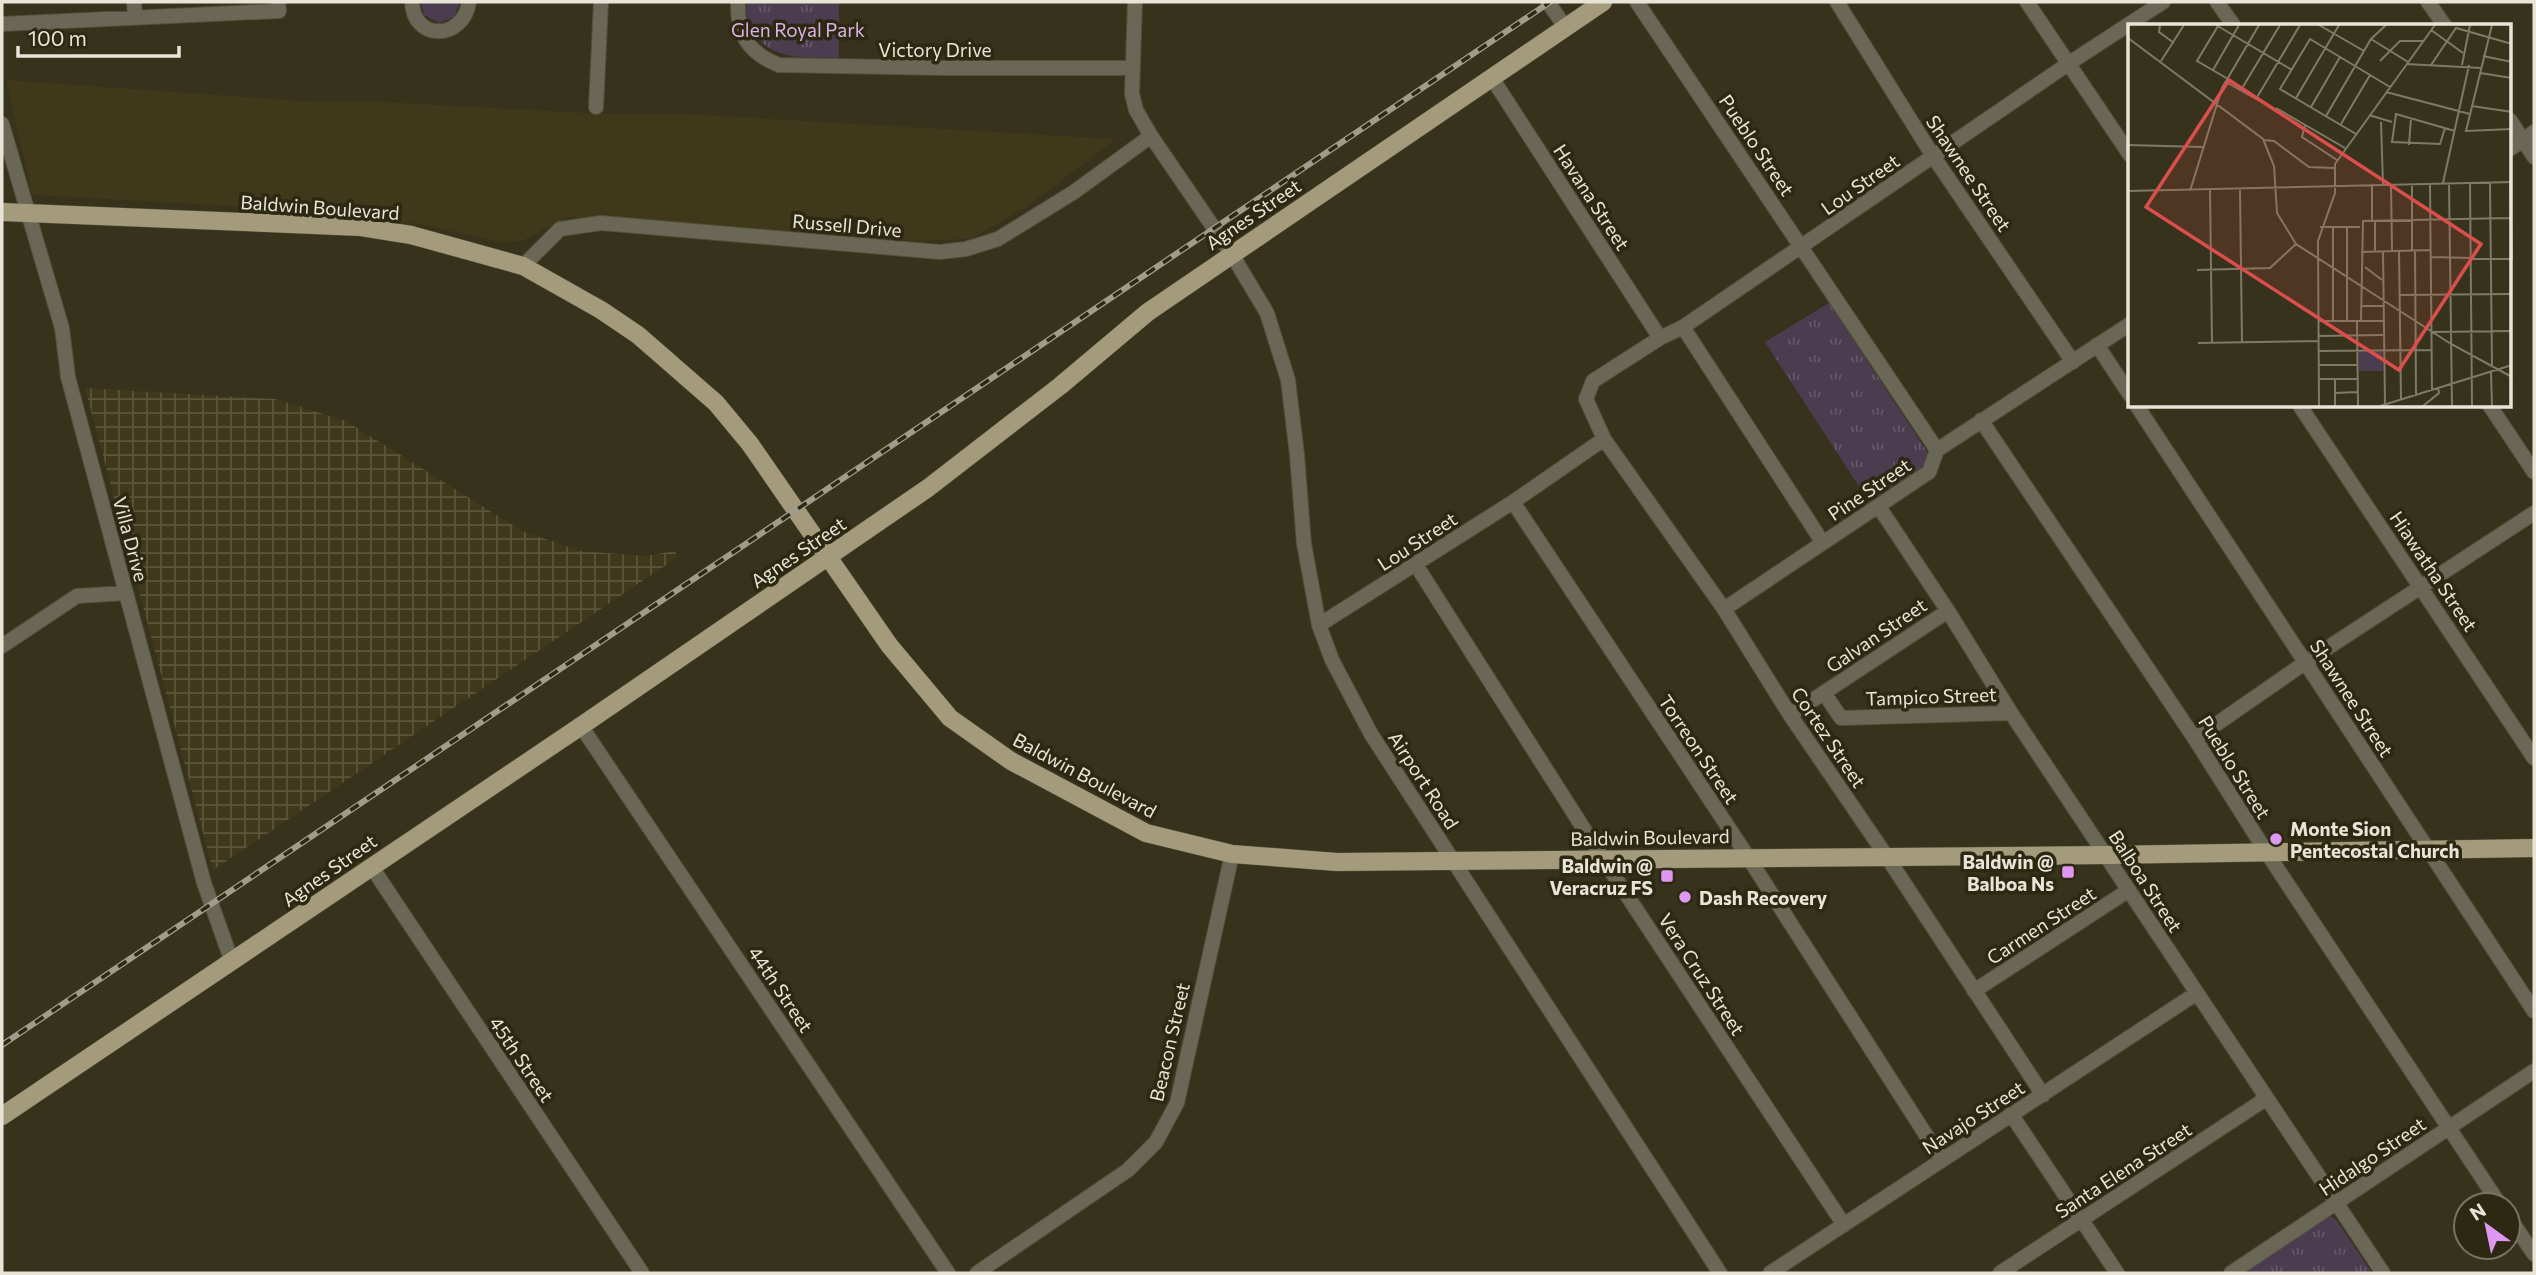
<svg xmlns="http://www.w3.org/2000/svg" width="2536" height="1275" font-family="Commissioner,sans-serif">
<defs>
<pattern id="industrial-grid" width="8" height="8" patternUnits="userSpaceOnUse" patternTransform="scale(1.75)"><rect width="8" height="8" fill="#3f381a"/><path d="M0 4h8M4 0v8" fill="none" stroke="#5b553b"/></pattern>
<pattern id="park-tufts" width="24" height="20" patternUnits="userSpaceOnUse" patternTransform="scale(1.75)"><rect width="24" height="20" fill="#4c3c50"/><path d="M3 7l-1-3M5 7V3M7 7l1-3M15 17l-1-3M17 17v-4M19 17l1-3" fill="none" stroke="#665868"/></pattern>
</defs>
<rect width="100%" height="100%" fill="#37321c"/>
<path fill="#3f381a" d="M6,80L316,102H382L607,114H686L1116,139L1025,208L970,239L908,241L568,217L522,241L502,242L418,224L287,209L32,195Z"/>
<path fill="url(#industrial-grid)" d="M85,388L275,399L346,421L522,531L581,551L645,556L675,551L678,557L213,870Z"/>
<path fill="#4c3c50" d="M421,2H460L454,17L439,23L424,15Z"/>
<path fill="url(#park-tufts)" d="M747,2H839V58C809,57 773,62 754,33C748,23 745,14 747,2Z
M1829,303L1930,456L1927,467L1871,505L1765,342Z
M2329,1216L2333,1217L2337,1221L2372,1273H2242Z"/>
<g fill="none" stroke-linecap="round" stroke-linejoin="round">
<g stroke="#534f3a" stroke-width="16">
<path id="minor" d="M134,2L135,17
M412,2C413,41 463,41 469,2
M738,2C737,34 748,53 779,65L944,68H1133
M1135,2L1132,94L1136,110L1151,136L1231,253L1267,313L1288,380L1297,455L1304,544L1319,625L1332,660L1371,734L1720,1273
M1548,2L1565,27
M1637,2L1937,450
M1837,2L1933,156L2073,362
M2027,2L2130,155
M2217,2L2234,26
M2428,2L2445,26
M2,24L279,11L278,2
M1492,78L1660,338
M596,107L601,2
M2510,120L2534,157
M2,124L62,328L68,377L204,883L232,962
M2510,149L2534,132
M523,266L560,229L601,223L940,252L966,249L998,239L1074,192L1151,136
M1683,327L1823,543
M2097,345L2130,395
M2137,406L2534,1011
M2300,406L2534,758
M2490,406L2534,472
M1981,420L2195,739L2267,853L2500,1205
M1513,502L1748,857L1942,1160
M1879,507L1948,611L2011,713L2383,1273
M1416,565L1603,859L1844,1225
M1724,609L1929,472L1937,450L2130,324
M1319,625L1513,502L1604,439
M2,646L77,596L126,593
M1824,693L1841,718L2011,713
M1790,715L1948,611
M581,726L948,1273
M2195,739L2306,662L2534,513
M371,866L642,1273
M1974,991L2129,890
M2043,1095L1887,857L1790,715L1724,609L1604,439L1586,399L1593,381L1660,338L1683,327L2068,64L2163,2
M2011,1114L2117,1273
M2508,1216L2534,1254
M977,1273L1128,1170L1156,1142L1177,1103L1232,854
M1770,1273L2197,993
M2000,1273L2267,1098
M2231,1273L2534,1071"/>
</g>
<g stroke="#534f3a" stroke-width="19">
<path id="major" d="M2,212L361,227L411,235L523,266L601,310L638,335L716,403L750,444L889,645L950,718L1011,761L1146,833L1232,854L1337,862L2107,855L2534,848
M2,1116L581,726L928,488L1060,386L1148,312L1603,2"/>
</g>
<use href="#minor" stroke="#6b6757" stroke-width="14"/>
<use href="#major" stroke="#a39b7b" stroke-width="18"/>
<g stroke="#a09c8c" stroke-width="6">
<path id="rail" d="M2,1045L1550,2"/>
</g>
<use href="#rail" stroke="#2d2812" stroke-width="3.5" stroke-dasharray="10" stroke-linecap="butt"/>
</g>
<g fill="#de98f2" stroke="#2d2812" stroke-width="2.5">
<circle cx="2276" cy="839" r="7"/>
<rect x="2061" y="865" width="14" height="14" rx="3.5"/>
<rect x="1660" y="869" width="14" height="14" rx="3.5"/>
<circle cx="1685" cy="897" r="7"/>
</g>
<g text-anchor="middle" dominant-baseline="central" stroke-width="7" stroke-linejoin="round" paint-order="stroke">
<g font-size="19" fill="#dab2e6" stroke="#2d2812">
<text x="798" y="29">Glen Royal Park</text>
</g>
<g font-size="19" fill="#e8e5d8" stroke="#2d2812">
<text x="935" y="49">Victory Drive</text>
<text transform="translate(1757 145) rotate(56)">Pueblo Street</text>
<text transform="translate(1969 173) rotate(56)">Shawnee Street</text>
<text transform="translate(1860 184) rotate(-35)">Lou Street</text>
<text transform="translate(1592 197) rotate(57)">Havana Street</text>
<text transform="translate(320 207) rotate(4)">Baldwin Boulevard</text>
<text transform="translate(1253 214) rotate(-34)">Agnes Street</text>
<text transform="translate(847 225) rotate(5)">Russell Drive</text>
<text transform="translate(1869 489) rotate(-34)">Pine Street</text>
<text transform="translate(131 539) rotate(75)">Villa Drive</text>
<text transform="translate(1417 541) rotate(-33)">Lou Street</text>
<text transform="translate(798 552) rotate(-34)">Agnes Street</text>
<text transform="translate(2434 571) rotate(56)">Hiawatha Street</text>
<text transform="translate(1876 635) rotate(-34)">Galvan Street</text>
<text transform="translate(1931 696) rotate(-2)">Tampico Street</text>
<text transform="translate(2352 698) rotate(57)">Shawnee Street</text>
<text transform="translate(1829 737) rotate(56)">Cortez Street</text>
<text transform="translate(1699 749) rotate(56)">Torreon Street</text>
<text transform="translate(2235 767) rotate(58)">Pueblo Street</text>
<text transform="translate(1085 775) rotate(28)">Baldwin Boulevard</text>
<text transform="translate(1424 780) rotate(57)">Airport Road</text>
<text transform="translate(1650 837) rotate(-1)">Baldwin Boulevard</text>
<text transform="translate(329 870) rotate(-35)">Agnes Street</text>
<text transform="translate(2146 881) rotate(57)">Balboa Street</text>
<text transform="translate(2041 925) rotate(-33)">Carmen Street</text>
<text transform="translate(1702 974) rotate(57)">Vera Cruz Street</text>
<text transform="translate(781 989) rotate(56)">44th Street</text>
<text transform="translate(1169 1042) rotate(-77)">Beacon Street</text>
<text transform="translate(522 1059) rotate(56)">45th Street</text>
<text transform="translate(1973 1117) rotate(-33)">Navajo Street</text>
<text transform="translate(2372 1156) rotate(-34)">Hidalgo Street</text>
<text transform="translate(2123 1170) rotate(-33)">Santa Elena Street</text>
</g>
<g font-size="19" font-weight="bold" fill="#e8e5d8" stroke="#2d2812" text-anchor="start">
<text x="2290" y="828">Monte Sion<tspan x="2290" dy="22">Pentecostal Church</tspan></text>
<text x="2054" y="861" text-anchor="end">Baldwin @<tspan x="2054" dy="22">Balboa Ns</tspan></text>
<text x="1653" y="865" text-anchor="end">Baldwin @<tspan x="1653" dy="22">Veracruz FS</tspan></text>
<text x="1699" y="897">Dash Recovery</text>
</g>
</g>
<g transform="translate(2128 24)">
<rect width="383" height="383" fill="#37321c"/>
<path d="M231,327L254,328L255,347H231Z" fill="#4c3c50"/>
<path fill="none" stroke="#7e7a67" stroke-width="2" d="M32,1L31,8L46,19M88,1L164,46M191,1L236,27M364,1L338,107L384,105M90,2L69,37L100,55M303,6L335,29M0,14L135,115L146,142L149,189L168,220L323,320L384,353M243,15L280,38M355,32L384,38M33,37L56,1M252,37L272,17H295M278,40L353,44M303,41L328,4L384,20M334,41L342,1M85,46L111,1M352,49L384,54M98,58L128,75L172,1M113,66L152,1M258,68L342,90M168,74L211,1M344,82L384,88M183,83L212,33M148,84L217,124M241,91L264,98M198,92L243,15L258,1M253,98L255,160M177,100L174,113L209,136M213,100L242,51M317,104L312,120L264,118L268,90L327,107M228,110L152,65L182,15L262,63M136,116L146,117L181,143L206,144M0,121L75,123M281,121L283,94M315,159L341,41M321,159L324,382M342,159L344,382M362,159L364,342M382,159L384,235M263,160L264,226M302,160L304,366M82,166L84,319M112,166L114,319M0,167L384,158M62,167L94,64L131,1M244,197V161M247,197V228M192,203H232M219,204V297M271,226L273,375M284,226V160M287,226L288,371M233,228L303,226M255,228L257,381M303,233L384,235M237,243L254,256M69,246L142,244L168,220M271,271L384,270M233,282H255M190,297H255M205,297V204M229,297L230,382M233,297L235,197L382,194M305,308L384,307M190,312L255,311M70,319L190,317M190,327L304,326M190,341H229M363,348L364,382M191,355H230M207,355V382M207,369L230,368M191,382L190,217L207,169V140L307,1M252,382L384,341M295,382L311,369L310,364"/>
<path fill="#da4e4b" fill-opacity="0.15" stroke="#da4e4b" stroke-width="3.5" d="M101,56L353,220L271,346L18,183Z"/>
<rect width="383" height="383" fill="none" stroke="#e8e5d8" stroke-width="3.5"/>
</g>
<rect width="2536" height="1275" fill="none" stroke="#e8e5d8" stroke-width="7"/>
<g transform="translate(2487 1226) rotate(327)"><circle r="33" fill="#2d2812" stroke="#787461" stroke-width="2"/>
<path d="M0-5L12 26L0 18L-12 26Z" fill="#de98f2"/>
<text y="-10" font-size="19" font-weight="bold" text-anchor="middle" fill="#e8e5d8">N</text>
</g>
<path d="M18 46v10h161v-10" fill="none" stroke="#e8e5d8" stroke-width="3.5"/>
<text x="28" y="46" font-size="21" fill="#e8e5d8" stroke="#2d2812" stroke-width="5" paint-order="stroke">100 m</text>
</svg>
